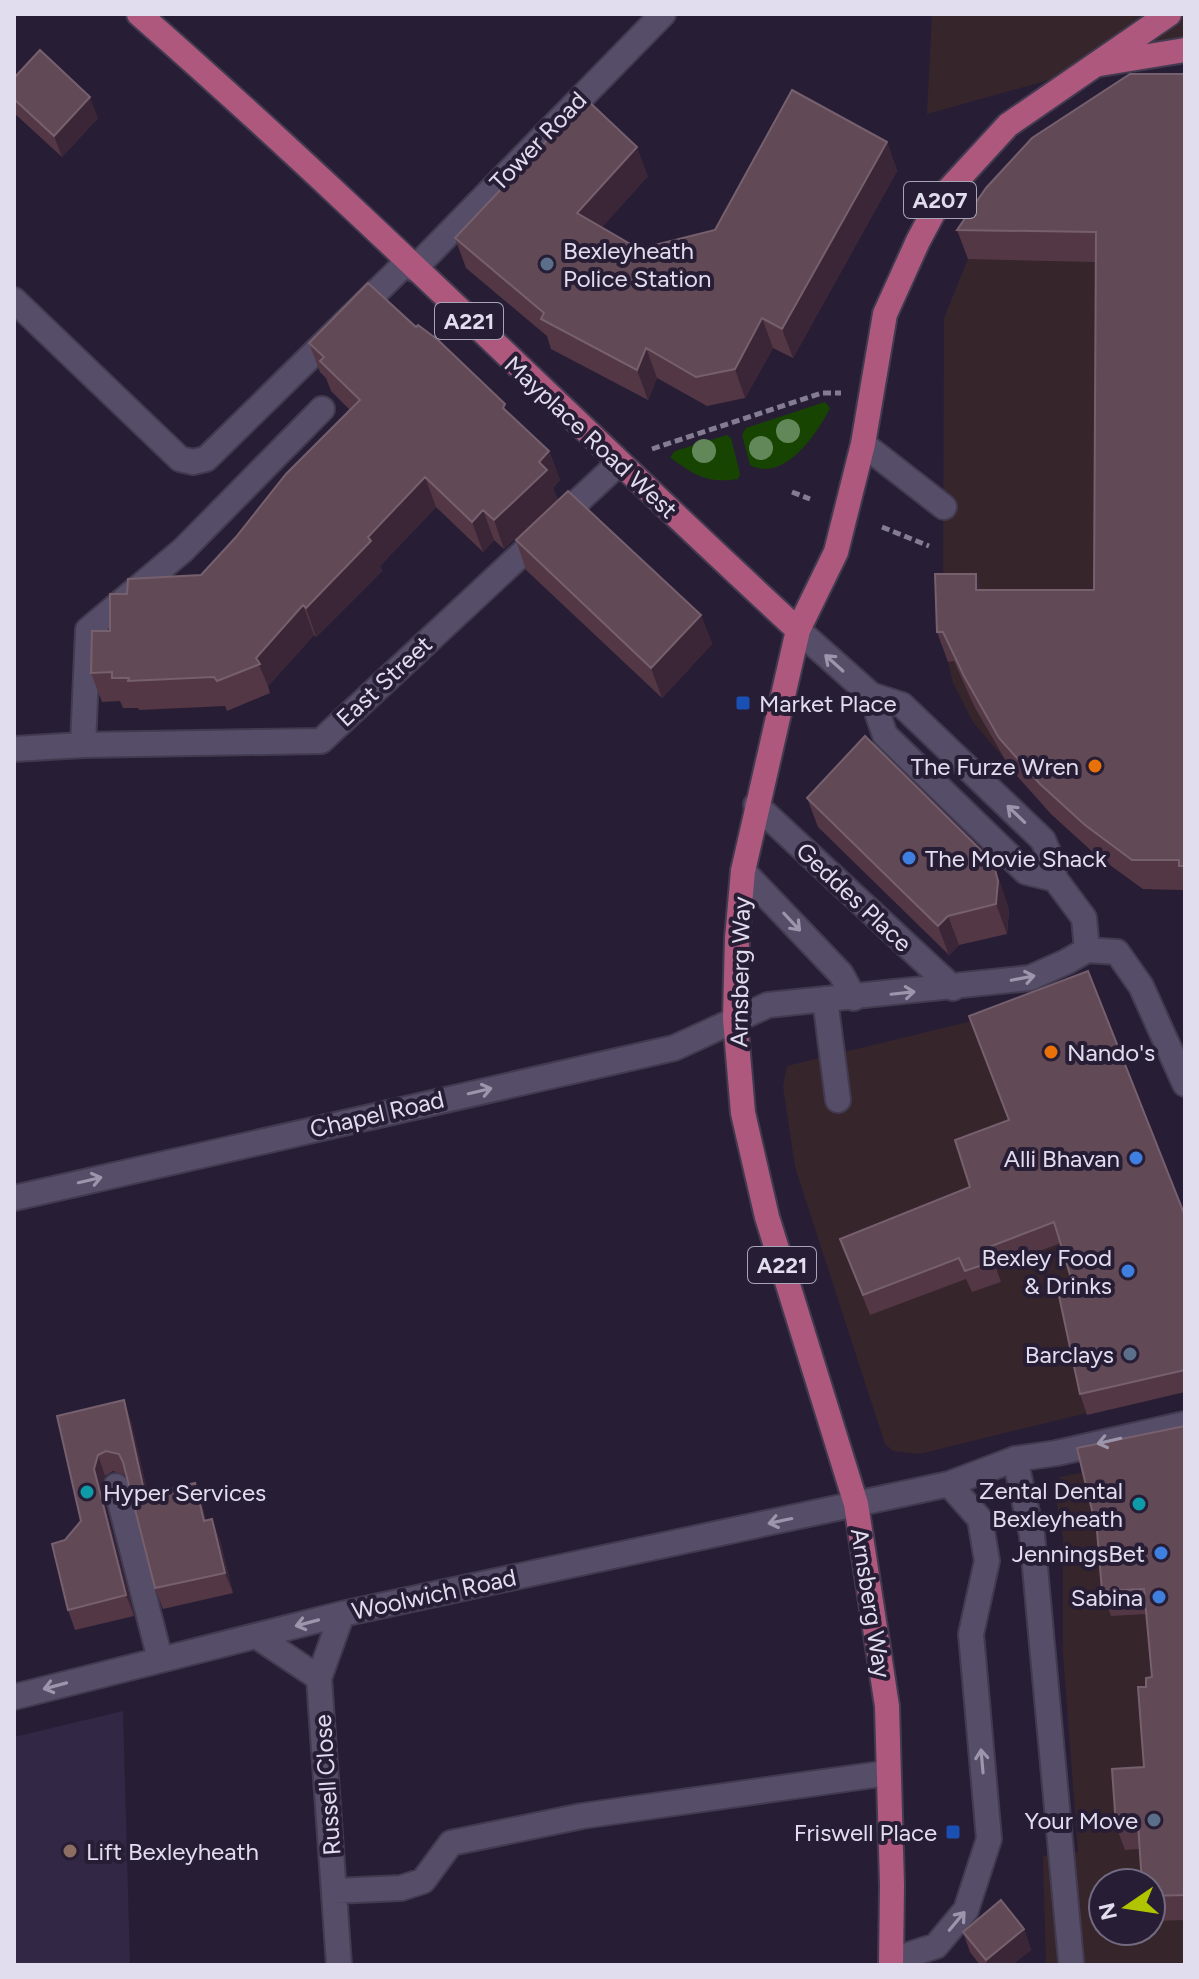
<svg xmlns="http://www.w3.org/2000/svg" width="1199" height="1979" font-family="Figtree,sans-serif">
<rect width="100%" height="100%" fill="#271e36"/>
<path fill="#37252c" fill-rule="evenodd" d="M932,14H1185V42L927,114Z
M1185,103V890L1143,889L1096,855L1051,814L973,722L953,683L948,662L946,604H943L944,318L968,259L996,217Z
M1095,991L1087,1413L919,1454L893,1451L885,1444L795,1167L783,1086L787,1066Z
M1185,1452V1965H1046L1043,1856L1078,1852L1063,1654V1538L1054,1487L1060,1477ZM1103,1883H1151V1931H1103Z"/>
<path fill="#322744" d="M123,1711L130,1965H14V1737Z"/>
<path fill="#174400" d="M825,402L830,408C817,434 784,483 750,465L742,435L746,428Z
M727,435L731,438L740,474L738,479C708,484 693,475 670,457L675,451Z"/>
<g fill="none" stroke-linecap="round" stroke-linejoin="round">
<g stroke="#423a4f" stroke-width="28">
<path id="minor" d="M414,269L663,14
M14,300L180,459L193,462L206,459L407,262
M863,444L944,507
M798,630L871,695L902,705L1043,840L1051,859L1055,879L1084,918L1087,950
M871,695L885,735L1026,872L1055,879
M83,745L88,630L183,550L322,409
M14,749L83,745L321,741L618,464
M756,805L953,988
M743,871L841,974L854,998
M1087,950L1117,952L1141,986L1185,1084
M825,999L838,1100
M14,1198L674,1048L768,1005L1030,978L1066,962L1087,950
M1015,1459L1032,1535L1071,1961
M116,1486L160,1659
M258,1637L319,1678L339,1965
M319,1678L342,1614
M14,1697L342,1614L949,1484L1015,1459L1057,1453L1185,1424
M335,1891L401,1888L423,1881L451,1843L582,1816L888,1773
M896,1965L905,1956L936,1946L966,1910L989,1839L971,1634L987,1561L980,1519L949,1484"/>
</g>
<g stroke="#423a4f" stroke-width="28">
<path id="major" d="M139,14C365,212 577,426 798,630
M1100,64L1185,50
M891,1965L892,1885L887,1706L856,1504L767,1217L743,1113L735,1019L737,938L743,871L798,630L836,552L863,444L885,314L918,241L941,198L1008,125L1169,14"/>
</g>
<path stroke="#847d92" stroke-width="5" stroke-dasharray="8 4" stroke-linecap="butt" d="M652,449L822,393H841
M792,492L810,499
M882,527L929,546"/>
<use href="#minor" stroke="#564d68" stroke-width="24"/>
<use href="#major" stroke="#ae587e" stroke-width="24"/>
</g>
<g fill="#62885a">
<circle cx="788" cy="431" r="12"/>
<circle cx="761" cy="448" r="12"/>
<circle cx="704" cy="451" r="12"/>
</g>
<path fill="#533744" d="M1185,74V890L1143,889L1096,855L1051,814L1010,768L974,706L954,661L948,662L937,632L976,574L981,590H1094L1096,262L968,259L957,230Z
M14,78L98,118L62,157L14,113Z
M887,142L897,171L793,358L773,348L745,398L707,406L657,378L648,400L551,349L547,336L466,268L455,238L648,176L602,227L639,249L715,230Z
M309,343L509,413L549,451L560,480L553,488L558,500L504,549L494,540L483,552L436,507L380,566L382,571L316,637L314,635L268,686L270,693L227,711L225,706L139,710L138,708H123L120,701L102,702L91,673L127,594L201,575L350,410L331,391L326,378L320,372Z
M516,540L701,615L712,644L662,698L526,570Z
M807,798L993,862L1009,910L1007,934L959,945L949,955L818,827Z
M970,1187L1185,1216V1392L1087,1415L1080,1394L1075,1291L1061,1243L996,1268L1001,1282L972,1292L966,1279L870,1315L840,1239Z
M57,1416L131,1421L148,1495L202,1504L206,1521L220,1540L233,1593L163,1609L155,1588L126,1475L113,1471L105,1476L101,1490L134,1616L75,1630L68,1610L65,1540L81,1521Z
M1185,1426V1920L1152,1921L1151,1883L1139,1849L1125,1850L1116,1826L1144,1767L1146,1687L1152,1677L1147,1614L1111,1616L1102,1591Z
M1024,1929L1031,1950L1012,1965H980L970,1952L963,1932Z"/>
<path fill="#3b2637" d="M90,97L98,118L62,157L54,136Z
M887,142L897,171L793,358L782,329Z
M637,147L648,176L588,243L577,213Z
M762,318L773,348L745,398L735,369Z
M646,348L657,378L648,400L637,370Z
M549,451L560,480L553,488L558,500L504,549L494,520Z
M425,477L436,507L380,566L382,571L316,637L306,608L368,537Z
M483,510L494,540L483,552L472,522Z
M976,574L986,604L976,590Z
M303,605L314,635L268,686L256,658Z
M701,615L712,644L662,698L651,668Z
M993,862L1009,910L1007,934L996,904Z
M948,916L959,945L949,955L938,926Z
M124,1400L131,1421L153,1516L145,1495Z
M98,1455L105,1476L101,1490L134,1616L126,1595L94,1469Z
M195,1483L202,1504L211,1542L204,1521Z
M212,1519L220,1540L233,1593L225,1573Z
M1024,1929L1031,1950L1012,1965H987L986,1960Z"/>
<path fill="#624956" stroke="#76606e" stroke-width="2" d="M40,50L90,97L54,136L14,99V78Z
M1130,74H1185V866H1179V860H1132L1085,825L1040,784L999,738L964,676L943,632H937L935,574H976V590H1094L1096,232L957,230L986,188L1032,138Z
M792,90L887,142L782,329L762,318L735,369L696,377L646,348L637,370L541,319L544,313L455,238L586,99L637,147L577,213L639,249L715,230Z
M368,283L416,327L418,325L438,340L505,404L503,408L549,451L539,462L547,470L494,520L483,510L472,522L425,477L368,537L371,541L306,608L303,605L256,658L260,664L217,681L214,677L128,681L129,678H112V672L91,673L92,631H110V594H127L128,579L201,575L236,537L286,474L360,400L320,361L324,357L309,343Z
M568,491L701,615L651,668L516,540Z
M865,736L993,862L998,881L996,904L948,916L938,926L807,798Z
M1088,971L1185,1216V1370L1080,1394L1059,1296L1075,1291L1054,1222L989,1247L994,1261L965,1271L959,1258L863,1295L840,1239L970,1187L955,1140L1009,1120L969,1016Z
M124,1400L145,1495L195,1483L204,1521L212,1519L225,1573L155,1588L123,1462L119,1454L106,1451L98,1455L94,1469L126,1595L68,1610L52,1544L65,1540L81,1521L57,1416Z
M1185,1426V1895L1151,1896V1883H1142L1138,1824L1116,1826L1112,1769L1144,1767L1138,1687H1146V1678L1152,1677L1144,1589L1102,1591L1097,1531L1077,1448Z
M1001,1900L1024,1929L986,1960L963,1932Z"/>
<defs><path id="oneway-shaft" d="M-6 0H5M1.5-3L5.5 0L1.5 3" fill="none" stroke-width="1.6" stroke-linecap="round" stroke-linejoin="round" transform="scale(2)"/></defs>
<g stroke="#9c95ab">
<use href="#oneway-shaft" transform="translate(834 663) rotate(-138)"/>
<use href="#oneway-shaft" transform="translate(1016 814) rotate(-136)"/>
<use href="#oneway-shaft" transform="translate(792 922) rotate(47)"/>
<use href="#oneway-shaft" transform="translate(1023 978) rotate(-11)"/>
<use href="#oneway-shaft" transform="translate(903 993) rotate(-6)"/>
<use href="#oneway-shaft" transform="translate(480 1091) rotate(-13)"/>
<use href="#oneway-shaft" transform="translate(90 1180) rotate(-13)"/>
<use href="#oneway-shaft" transform="translate(1109 1441) rotate(167)"/>
<use href="#oneway-shaft" transform="translate(780 1521) rotate(168)"/>
<use href="#oneway-shaft" transform="translate(307 1623) rotate(165)"/>
<use href="#oneway-shaft" transform="translate(55 1686) rotate(165)"/>
<use href="#oneway-shaft" transform="translate(982 1761) rotate(-95)"/>
<use href="#oneway-shaft" transform="translate(957 1921) rotate(-50)"/>
</g>
<g fill="#5c6f8a" stroke="#271e36" stroke-width="3">
<circle cx="547" cy="264" r="8"/>
<circle cx="1130" cy="1354" r="8"/>
<circle cx="1154" cy="1820" r="8"/>
</g>
<g fill="#1a4fb4" stroke="#271e36" stroke-width="3">
<rect x="735" y="695" width="16" height="16" rx="4"/>
<rect x="945" y="1824" width="16" height="16" rx="4"/>
</g>
<g fill="#e8710a" stroke="#271e36" stroke-width="3">
<circle cx="1095" cy="766" r="8"/>
<circle cx="1051" cy="1052" r="8"/>
</g>
<g fill="#3f7fe0" stroke="#271e36" stroke-width="3">
<circle cx="909" cy="858" r="8"/>
<circle cx="1136" cy="1158" r="8"/>
<circle cx="1128" cy="1271" r="8"/>
<circle cx="1161" cy="1553" r="8"/>
<circle cx="1159" cy="1597" r="8"/>
</g>
<g fill="#0f9aa8" stroke="#271e36" stroke-width="3">
<circle cx="87" cy="1492" r="8"/>
<circle cx="1139" cy="1504" r="8"/>
</g>
<circle fill="#8d6e63" stroke="#271e36" stroke-width="3" cx="70" cy="1851" r="8"/>
<g text-anchor="middle" dominant-baseline="central" stroke-width="8" stroke-linejoin="round" paint-order="stroke">
<g fill="#271e36" stroke="#aaa4b7" stroke-width="2">
<rect x="904" y="182" width="72" height="36" rx="6"/>
<rect x="435" y="303" width="68" height="36" rx="6"/>
<rect x="748" y="1247" width="68" height="36" rx="6"/>
</g>
<g font-size="22" font-weight="bold" fill="#e2ddee">
<text x="940" y="200">A207</text>
<text x="469" y="321">A221</text>
<text x="782" y="1265">A221</text>
</g>
<g font-size="24" fill="#e2ddee" stroke="#271e36">
<text transform="translate(538 141) rotate(-46)">Tower Road</text>
<text transform="translate(591 437) rotate(43)">Mayplace Road West</text>
<text transform="translate(384 681) rotate(-43)">East Street</text>
<text transform="translate(854 897) rotate(43)">Geddes Place</text>
<text transform="translate(740 972) rotate(-89)">Arnsberg Way</text>
<text transform="translate(377 1114) rotate(-13)">Chapel Road</text>
<text transform="translate(434 1594) rotate(-12)">Woolwich Road</text>
<text transform="translate(871 1603) rotate(81)">Arnsberg Way</text>
<text transform="translate(327 1785) rotate(-94)">Russell Close</text>
</g>
<g font-size="24" fill="#e2ddee" stroke="#271e36" text-anchor="end">
<text x="563" y="250" text-anchor="start">Bexleyheath<tspan x="563" dy="28">Police Station</tspan></text>
<text x="759" y="703" text-anchor="start">Market Place</text>
<text x="1079" y="766">The Furze Wren</text>
<text x="925" y="858" text-anchor="start">The Movie Shack</text>
<text x="1067" y="1052" text-anchor="start">Nando's</text>
<text x="1120" y="1158">Alli Bhavan</text>
<text x="1112" y="1257">Bexley Food<tspan x="1112" dy="28">&amp; Drinks</tspan></text>
<text x="1114" y="1354">Barclays</text>
<text x="1123" y="1490">Zental Dental<tspan x="1123" dy="28">Bexleyheath</tspan></text>
<text x="103" y="1492" text-anchor="start">Hyper Services</text>
<text x="1145" y="1553">JenningsBet</text>
<text x="1143" y="1597">Sabina</text>
<text x="1138" y="1820">Your Move</text>
<text x="937" y="1832">Friswell Place</text>
<text x="86" y="1851" text-anchor="start">Lift Bexleyheath</text>
</g>
</g>
<rect width="1199" height="1979" fill="none" stroke="#e2ddee" stroke-width="32"/>
<g transform="translate(1127 1907) rotate(257)"><circle r="38" fill="#271e36" stroke="#726a80" stroke-width="2"/>
<path d="M0-6L14 30L0 20L-14 30Z" fill="#b0c500"/>
<text y="-12" font-size="22" font-weight="bold" text-anchor="middle" fill="#e2ddee">N</text>
</g>
</svg>
